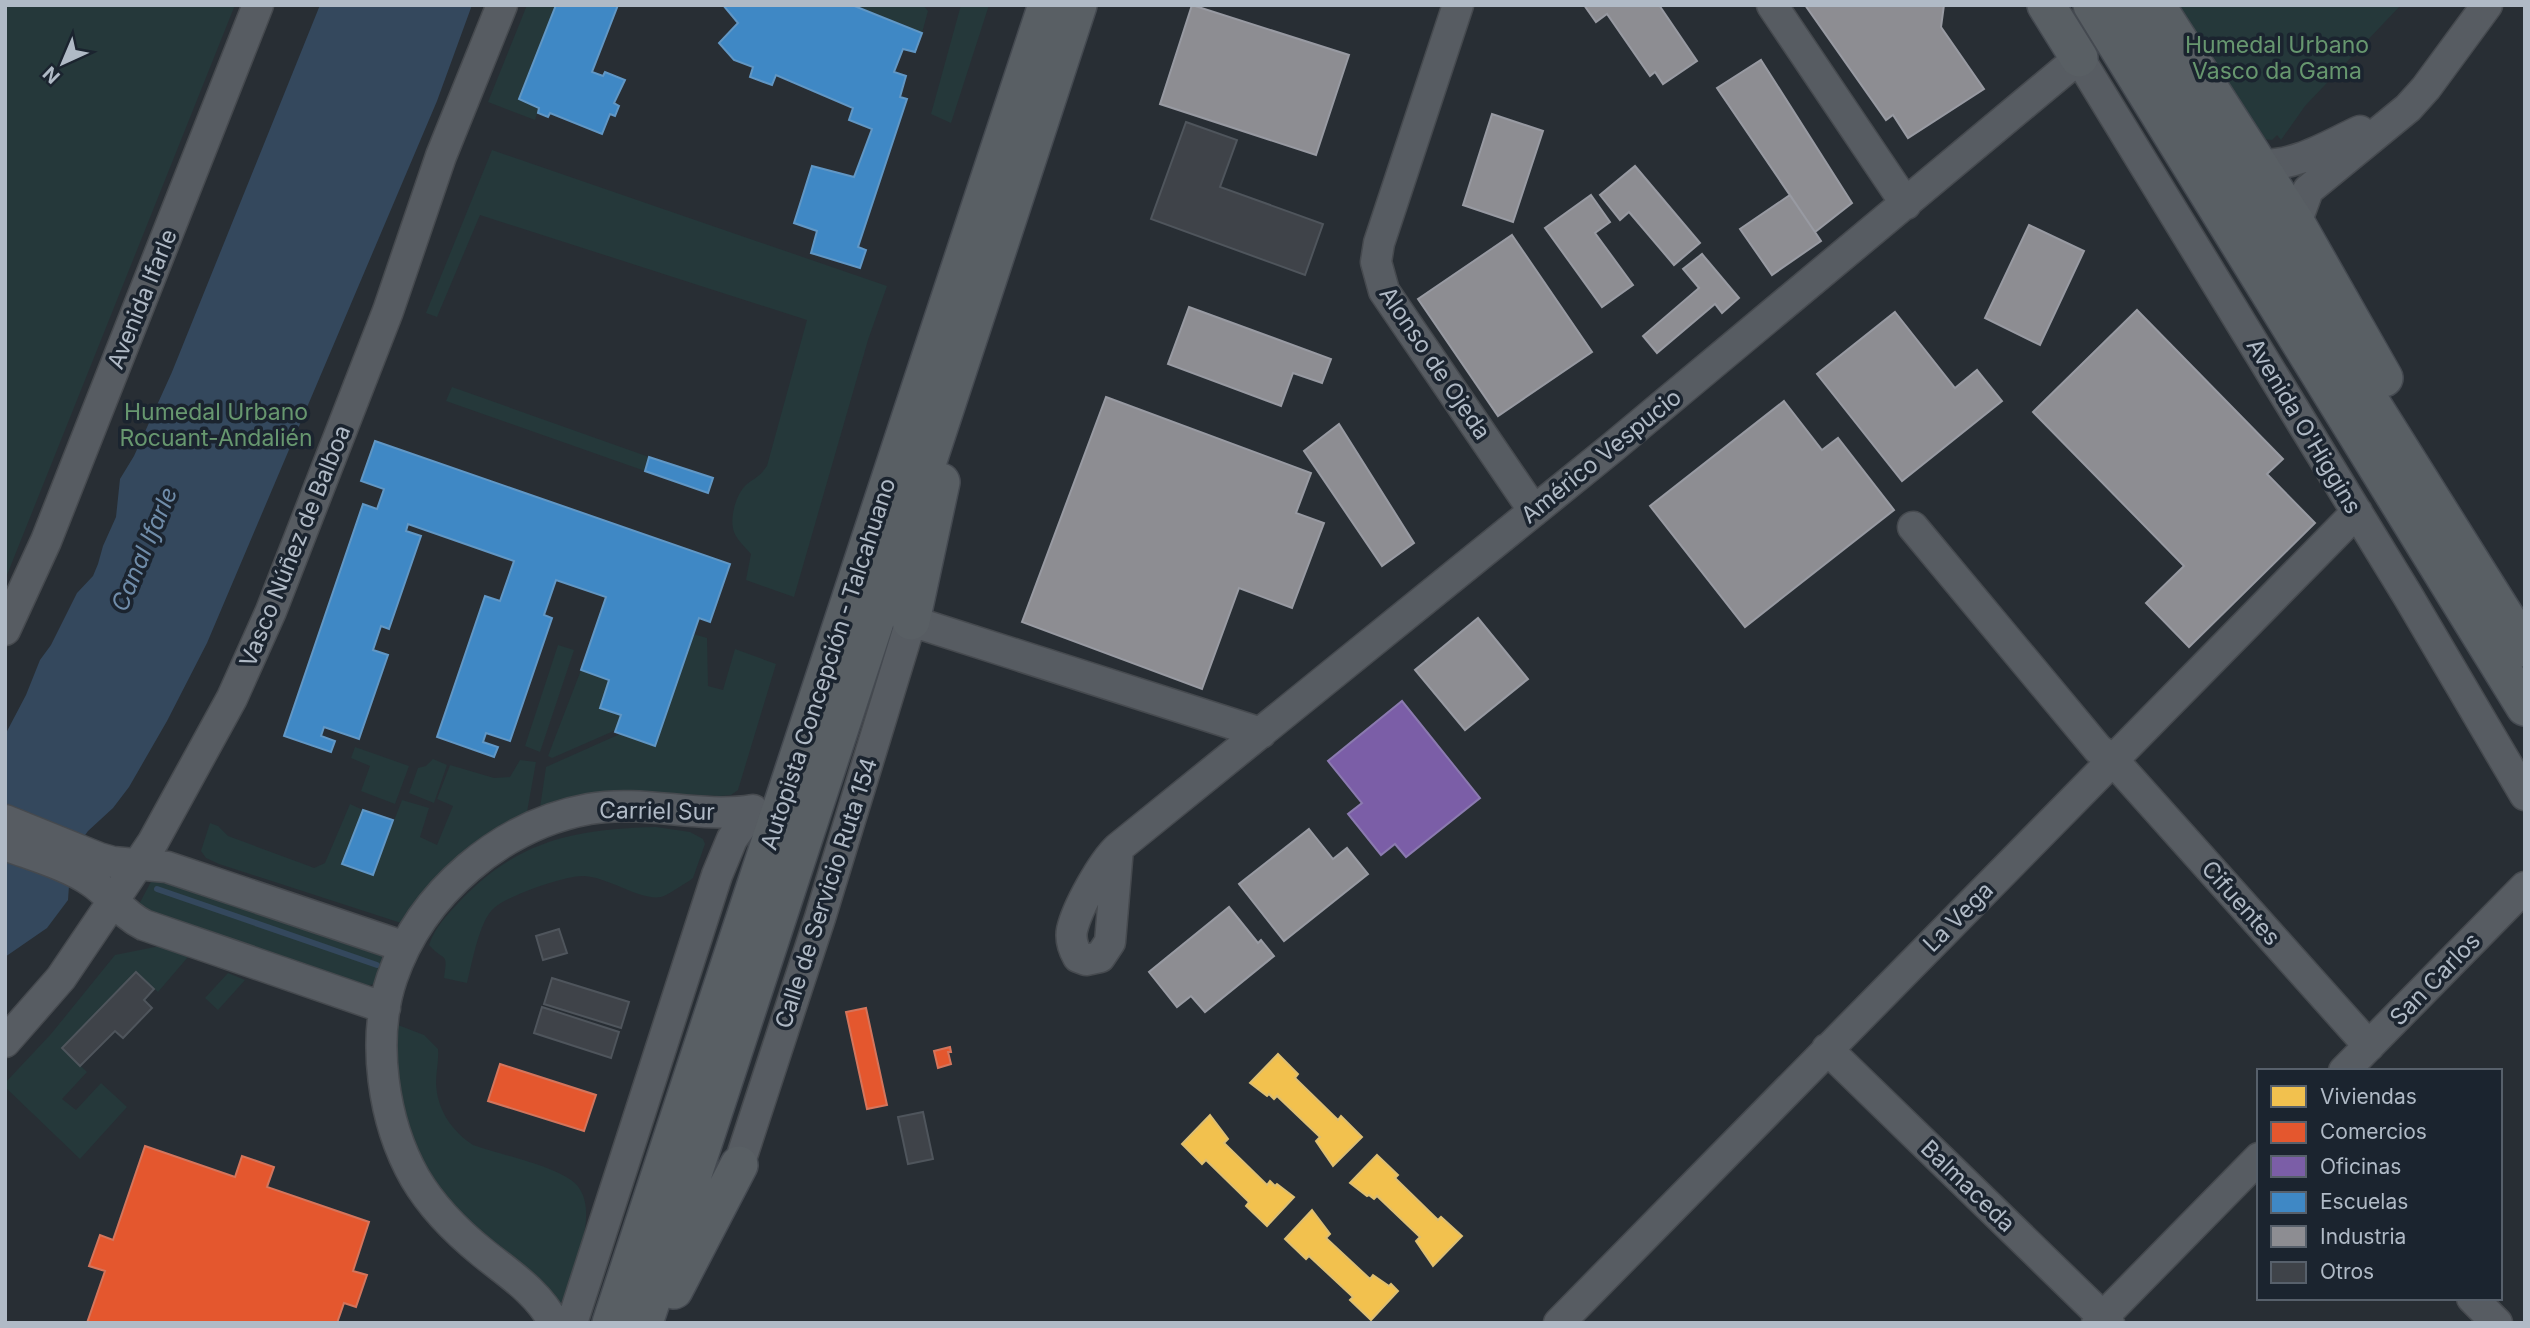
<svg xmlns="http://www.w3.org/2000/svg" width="2530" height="1328" font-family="Inter,sans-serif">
<rect width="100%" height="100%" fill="#282e34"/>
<path fill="#25383a" d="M5,5H235L5,580Z
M527,5H556L519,98L539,108L535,120L488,102Z
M852,5H923L928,11L922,33Z
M961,5H989L951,123L931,114Z
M2178,5H2401L2305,106L2281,140L2277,135L2272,140L2263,139Z
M492,150L887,286L868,340L794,597L746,580L751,554C746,548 737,540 734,532C729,519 736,493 747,484C756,477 759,477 767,466L807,320L480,215L437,317L426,313Z
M452,387L649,457L645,471L446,401Z
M693,634L707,638L708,686L723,690L735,649L776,664L738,790L731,795L720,796L621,791L587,794L540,808L546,767L620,734L655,746Z
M558,645L574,650L540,752L525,746Z
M581,670L609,680L600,707L621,715L616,730L552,758L548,756Z
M355,747L409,766L395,804L361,791L370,766L351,758Z
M433,759L447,765L434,803L409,793L418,768L426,766Z
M520,760L536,762L527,812L485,837L446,871L407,920L401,923L219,864L206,858L201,851L210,823L218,826L228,836L309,866L314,868L325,863L350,804L363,810L342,864L373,875L402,800L429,808L420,837L437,845L453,806L437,799L450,765L494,778L510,777Z
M656,827L690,832L703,839L705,844L693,878L689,881C680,886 670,894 661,897C641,901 608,877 584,876C566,875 507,896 494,908C479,921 472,964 467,983L444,978C448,950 445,963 429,945C435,927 447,915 460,901C518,840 575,829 656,827Z
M154,876L382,953L388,961L378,983L365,986L136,910Z
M160,946L188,957L158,992L136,972L62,1048L87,1072L62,1099L76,1110L101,1083L127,1107L80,1159L5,1087V1083L51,1034L115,955Z
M228,973L245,980L218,1010L205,998Z
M398,1025L424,1035L438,1049C439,1061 436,1072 436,1083C437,1110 452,1131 473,1145C501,1155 548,1164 571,1180C607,1205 569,1279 558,1311L490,1245L425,1174L396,1091L395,1030Z"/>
<path fill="#34485d" d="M320,5H472L437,101L207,643L167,721L129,787L113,808L88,831L80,842L70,871L68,900L47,928L5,957V735L26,695L40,660L51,645L77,593L93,576L98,564L103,546L116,517L120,479L134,456L172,372Z"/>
<path fill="#f2c14e" stroke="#debf72" stroke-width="2" d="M1278,1054L1298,1074L1295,1078L1338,1120L1341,1116L1362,1137L1333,1166L1316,1141L1320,1137L1277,1096L1274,1099L1269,1094L1267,1096L1250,1083Z
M1210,1115L1228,1139L1224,1143L1267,1185L1270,1181L1275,1186L1277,1184L1294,1197L1267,1226L1246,1206L1249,1202L1206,1160L1202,1164L1182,1144Z
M1377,1155L1398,1175L1395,1178L1438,1220L1441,1217L1462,1236L1433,1266L1416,1241L1420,1237L1377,1196L1374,1199L1369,1195L1367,1196L1350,1183Z
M1312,1210L1330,1234L1326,1238L1370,1279L1373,1275L1389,1286L1391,1284L1398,1291L1371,1320L1350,1300L1353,1297L1309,1256L1306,1259L1285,1239Z"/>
<path fill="#e4572e" stroke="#d4755c" stroke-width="2" d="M866,1008L887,1105L867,1109L846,1012Z
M950,1047L951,1052H948L951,1064L938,1068L934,1051Z
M500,1064L596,1095L584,1131L488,1101Z
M145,1146L235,1177L242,1156L274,1167L267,1187L369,1222L353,1271L367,1275L356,1307L344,1303L337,1323H87L105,1271L89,1266L100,1235L113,1240Z"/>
<path fill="#7b5ea7" stroke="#8b7ab0" stroke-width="2" d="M1402,701L1480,798L1406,857L1395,844L1381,855L1348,814L1362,803L1328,761Z"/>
<path fill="#3f88c5" stroke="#6197c5" stroke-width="2" d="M556,5H618L592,72L603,76L605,72L625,80L614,103L619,106L615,116L610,114L602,134L550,113L548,117L538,113L539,108L519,99Z
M723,5H852L922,33L915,52L903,49L894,72L906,76L900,97L907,99L858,247L866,250L860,268L811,253L817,231L794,223L812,166L854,177L872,129L849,120L853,108L776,75L772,85L750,77L753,67L734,60L719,43L738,23Z
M375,441L730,564L710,622L699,618L655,746L615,732L621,715L600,708L609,680L581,670L606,597L556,580L544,615L552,618L510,741L486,733L483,742L498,747L494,757L437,737L485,596L500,601L514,561L408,524L406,531L421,536L389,629L381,626L373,650L388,655L359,739L324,727L321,736L335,741L331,752L284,736L363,504L377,509L384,489L361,481Z
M649,457L713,478L708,493L645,471Z
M363,810L393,820L373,875L342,864Z"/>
<path fill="#8d8d92" stroke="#989aa2" stroke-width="2" d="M1192,5L1349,55L1316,155L1160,104Z
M1584,5H1659L1697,61L1663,84L1655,72L1650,76L1607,14L1596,22Z
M1805,5H1944L1941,27L1984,89L1908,138L1893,115L1886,120Z
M1761,60L1852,203L1815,232L1717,88Z
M1492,114L1543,131L1513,222L1463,205Z
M1635,166L1700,243L1674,265L1629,212L1620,220L1600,195Z
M1591,195L1610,222L1595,233L1633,285L1602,307L1545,228Z
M1790,195L1821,241L1772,275L1740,229Z
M2029,225L2084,251L2040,345L1985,318Z
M1512,235L1592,352L1498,416L1418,299Z
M1702,254L1739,298L1722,313L1715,304L1657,353L1643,336L1699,288L1683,269Z
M1189,307L1331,359L1322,383L1293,373L1281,406L1168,364Z
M2137,310L2283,459L2267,474L2315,523L2189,647L2146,603L2184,566L2033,412Z
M1895,312L1955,388L1977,370L2002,401L1902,481L1817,374Z
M1106,397L1311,473L1296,513L1324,523L1292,608L1239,588L1202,689L1022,622Z
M1784,401L1822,450L1838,438L1894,510L1745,627L1650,506Z
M1339,424L1414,543L1382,566L1304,451Z
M1478,618L1528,679L1465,730L1415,670Z
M1309,829L1333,859L1347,848L1368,874L1284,941L1239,884Z
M1229,907L1258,943L1261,940L1274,956L1205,1012L1191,996L1177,1007L1149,972Z"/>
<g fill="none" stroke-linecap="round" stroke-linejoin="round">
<path stroke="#34485d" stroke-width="6" d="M157,889L377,965"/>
</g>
<path fill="#3f4349" stroke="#4f555c" stroke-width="2" d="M1186,122L1237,140L1220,187L1323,224L1305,275L1151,219Z
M559,929L567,953L543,960L536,936Z
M136,972L154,989L144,1000L152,1008L123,1038L115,1031L80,1066L62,1048Z
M552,978L629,1002L621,1028L544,1004Z
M542,1007L619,1032L611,1058L534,1033Z
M923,1112L933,1159L908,1164L898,1117Z"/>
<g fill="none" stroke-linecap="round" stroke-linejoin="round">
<g stroke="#464a4f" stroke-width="33">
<path id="minor" d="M1458,5L1379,243L1376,262L1384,291L1534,511
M1772,5L1906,204
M2259,165C2297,166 2327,146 2360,131
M2296,223L2308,190L2408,108L2426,88L2487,5
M1913,527L2098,749L2113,760L2369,1046
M5,630L46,541L258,5
M5,820L99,858L113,862L167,867L405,947
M5,845C34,856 67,865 92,882C111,895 123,915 144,925L385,1008
M1118,848L1110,942L1100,957L1086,960L1078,957C1073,948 1070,940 1072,930C1077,908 1102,863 1118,848L1613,447L2079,58L2408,596L2525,795
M5,1042L61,978L153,842L232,698L271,611L388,311L441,156L502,5
M1827,1049L2109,1323
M2344,1071L2525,887
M739,1165L820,918L911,621L1261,733
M2472,1298L2497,1323
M554,1323C538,1292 509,1274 483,1253C457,1232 432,1207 415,1178C383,1122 371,1040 392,978C421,893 501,825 589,809C644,799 699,819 753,810
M572,1323L717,875L732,839L753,810
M1559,1323L2357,512
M2097,1323L2259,1158"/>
</g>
<g stroke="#454a51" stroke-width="40">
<path id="major" d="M2046,5L2079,58
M2092,5L2525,707
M2128,5L2375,409L2525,648
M2156,5L2296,223L2384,378
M911,621L941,482
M674,1290L739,1165
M611,1323L1047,5
M644,1323L1078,5"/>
</g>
<use href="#minor" stroke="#575c62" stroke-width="30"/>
<use href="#major" stroke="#595f64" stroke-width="37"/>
</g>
<g text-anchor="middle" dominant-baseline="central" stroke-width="7" stroke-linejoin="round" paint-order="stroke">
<g font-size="23" fill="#67976f" stroke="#1b242f">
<text x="2277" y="45">Humedal Urbano<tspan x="2277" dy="26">Vasco da Gama</tspan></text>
<text x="216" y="412">Humedal Urbano<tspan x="216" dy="26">Rocuant-Andalién</tspan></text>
</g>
<g font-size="23" fill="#b0bac6" stroke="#1b242f">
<text transform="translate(142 299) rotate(-68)">Avenida Ifarle</text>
<text transform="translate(1435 363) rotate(56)">Alonso de Ojeda</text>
<text transform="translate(2304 426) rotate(59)">Avenida O'Higgins</text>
<text transform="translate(1601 456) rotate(-39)">Américo Vespucio</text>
<text transform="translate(295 546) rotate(-68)">Vasco Núñez de Balboa</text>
<text transform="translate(828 664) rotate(-72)">Autopista Concepción - Talcahuano</text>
<text transform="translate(657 811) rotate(1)">Carriel Sur</text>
<text transform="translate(826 893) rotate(-72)">Calle de Servicio Ruta 154</text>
<text transform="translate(2241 903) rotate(48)">Cifuentes</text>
<text transform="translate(1958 917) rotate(-45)">La Vega</text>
<text transform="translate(2435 979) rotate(-46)">San Carlos</text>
<text transform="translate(1968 1186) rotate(44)">Balmaceda</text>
</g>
<g font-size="24" font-style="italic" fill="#708daa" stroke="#1b242f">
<text transform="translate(144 549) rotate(-67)">Canal Ifarle</text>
</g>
</g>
<rect width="2530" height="1328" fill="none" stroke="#b0bac6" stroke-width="14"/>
<rect x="2257" y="1069" width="245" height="231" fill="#1b242f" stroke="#57606b" stroke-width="2"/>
<rect x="2271" y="1086" width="35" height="21" fill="#f2c14e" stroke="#57606b" stroke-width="2"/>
<text x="2320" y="1104" font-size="21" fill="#b0bac6">Viviendas</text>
<rect x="2271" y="1122" width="35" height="21" fill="#e4572e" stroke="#57606b" stroke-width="2"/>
<text x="2320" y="1139" font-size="21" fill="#b0bac6">Comercios</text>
<rect x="2271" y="1156" width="35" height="21" fill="#7b5ea7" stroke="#57606b" stroke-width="2"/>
<text x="2320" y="1174" font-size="21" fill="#b0bac6">Oficinas</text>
<rect x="2271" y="1192" width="35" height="21" fill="#3f88c5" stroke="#57606b" stroke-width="2"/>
<text x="2320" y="1209" font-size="21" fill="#b0bac6">Escuelas</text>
<rect x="2271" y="1226" width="35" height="21" fill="#8d8d92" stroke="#57606b" stroke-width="2"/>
<text x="2320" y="1244" font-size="21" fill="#b0bac6">Industria</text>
<rect x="2271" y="1262" width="35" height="21" fill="#3f4349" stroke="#57606b" stroke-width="2"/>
<text x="2320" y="1279" font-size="21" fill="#b0bac6">Otros</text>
<g transform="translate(63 63) rotate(224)" stroke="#1b242f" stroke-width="5" paint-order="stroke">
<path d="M0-5L12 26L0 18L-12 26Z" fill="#b0bac6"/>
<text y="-10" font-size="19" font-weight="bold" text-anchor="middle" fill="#b0bac6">N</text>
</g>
</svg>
